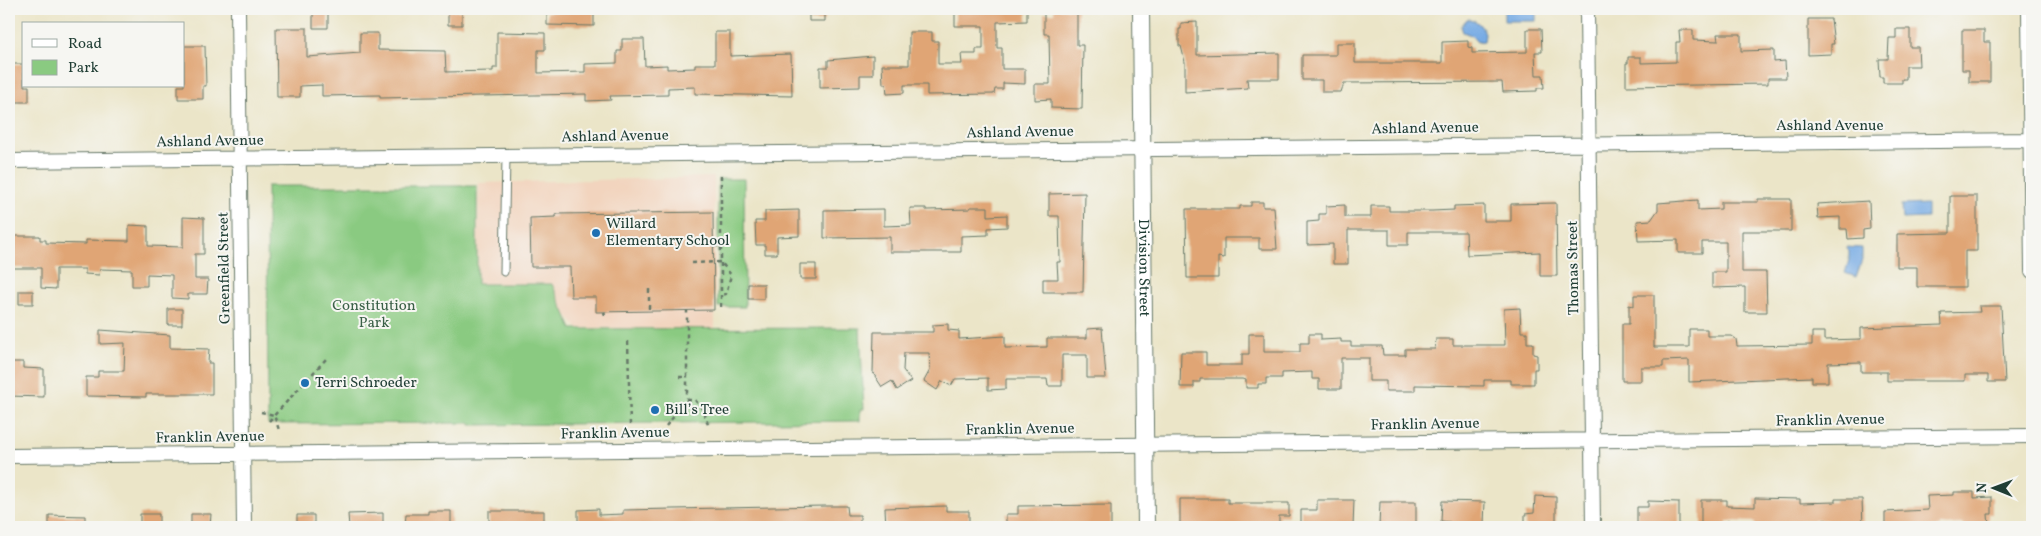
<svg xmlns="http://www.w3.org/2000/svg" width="2041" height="536" font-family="Vollkorn,serif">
<rect width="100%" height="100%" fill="#f6f6f2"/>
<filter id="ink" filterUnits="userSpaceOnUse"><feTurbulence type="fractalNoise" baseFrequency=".02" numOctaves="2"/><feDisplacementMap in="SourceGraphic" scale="10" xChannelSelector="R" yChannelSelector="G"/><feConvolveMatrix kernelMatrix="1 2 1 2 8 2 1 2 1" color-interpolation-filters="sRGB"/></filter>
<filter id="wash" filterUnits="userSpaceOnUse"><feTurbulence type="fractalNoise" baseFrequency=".0096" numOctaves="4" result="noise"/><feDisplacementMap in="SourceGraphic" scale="20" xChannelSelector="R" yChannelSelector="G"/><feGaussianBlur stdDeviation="1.12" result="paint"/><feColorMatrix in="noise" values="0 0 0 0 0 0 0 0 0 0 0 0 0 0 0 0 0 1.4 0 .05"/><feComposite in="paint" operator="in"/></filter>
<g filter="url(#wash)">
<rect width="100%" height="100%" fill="#ebe5c8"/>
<path fill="#f2d4be" d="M714,177L715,329L577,328L563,310L477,284L479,183Z"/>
<path fill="#8aca81" stroke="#54845a" d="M718,179H744L745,307H718Z
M267,186H477V284H552L572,329L860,328L864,409H860V421L471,425V423L268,424Z"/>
<path fill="#77abe4" stroke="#4b748c" d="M1504,9H1536V21H1504Z
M1467,19C1477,19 1482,26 1485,34L1484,41L1477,42L1471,35L1463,32L1461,26Z
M1927,204V218L1902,219L1901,205Z
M1846,247L1862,248V260L1856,277L1845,273L1849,260V250Z"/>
<g id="blocks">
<path fill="#e0a575" d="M809,9H825V21H809Z
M955,9H1027V21L997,22V48H1002V69H1025V84L1003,83V89H995L994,94L927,95V85H904V93L887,94L886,84H883L882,65H909V32H932V41H938V64H962L961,54H976V49H983V26H955Z
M1054,9H1077V45H1083L1082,109L1051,108V99L1035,100V84H1050L1049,34H1044V13H1054Z
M448,11H462V25H448Z
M594,11V26L547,25V12Z
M313,13H328V28H313Z
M1808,19H1831L1834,44H1831V54L1808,55Z
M1197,22V55L1279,53V79H1247L1248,88L1185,92V62L1181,46H1179V29H1181V23Z
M276,28H307V57L360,53V33H378V50L445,51L446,72L493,71V68H497V32L545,33V50H538V73L585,72V64L617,63V51H622V39H644L645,66L667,65V69L695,68V64H715V32H730V56L791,54L792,96L695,94V87L668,88V95L610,96L611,100L586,101V94L380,98V95L322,96V85L300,86V97H277Z
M1527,29H1541L1542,52H1535L1536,75H1543L1544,88H1537V91L1503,92L1502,82L1344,83L1341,92H1322V80H1302V55H1336V43H1355V63H1442V42L1468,41V47L1472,48V53L1527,52Z
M1896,29H1910V47H1918L1919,66H1906V79H1902V83H1883V77H1880L1879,59H1888L1889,38H1896Z
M1679,30H1693V40L1718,41L1717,34H1741V51L1774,50V62L1785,61L1786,78H1768V84L1626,86V63H1628V57H1641V63L1676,62V42H1680Z
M1962,30H1984V42H1990V82H1969V70H1962Z
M184,46H205L206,86H203V99H178V86H184Z
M873,56V75H860V87L820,88V67H828V60Z
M9,64H24V86H29V102H10Z
M1085,193L1083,292H1043V279H1058L1057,262H1060L1059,216H1049V194Z
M1950,196H1977V251H1965V287H1917V267H1897V234L1950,233Z
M1758,199H1791V231H1742V272H1766L1767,312H1745V287L1712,288V272H1726V242H1702V253H1678V240L1638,241L1637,221L1651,220L1658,210V203L1698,200V210L1721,209V202H1758Z
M1869,201L1870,229L1863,230V238L1848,239L1847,229H1840V217L1818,218L1817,204Z
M1251,202H1263V207H1274L1277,249H1259V238H1224V258L1218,257V278H1187L1186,209H1240V206H1251Z
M1556,203L1557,276H1540V252L1467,255L1466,232H1408V245H1389V230H1348V264H1333V244L1307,245V222L1319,221V214H1326V206L1345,205V217H1371V206H1389V211H1432L1454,210V206L1484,205V221H1511V204Z
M970,207H988V216L1007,215V227L988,228V235L961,236V252H890V237L824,238V210L884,209V226L911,225L910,208H926V210L970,209Z
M799,210V236L777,237V254H765V245H756L755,221H765V211Z
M713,212L714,310L596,312V297H571L570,267H531L530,218L556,217V214Z
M183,217L204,218V254H195V279H208L207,294H188V299L172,298V275L147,274V286H132V270L100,269L99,275L85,274V269H56V289L41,288V268H9V236H40V240H46V243L86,244V240L129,241V225L148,226V246L183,247Z
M800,264H816V279H800Z
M748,284H764V299H748Z
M19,291H33V304H19Z
M1634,295H1654V347H1689V329H1707V336H1732L1736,339L1737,346L1812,345V332H1824V340L1861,339V328L1942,325L1941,313L1980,312L1979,306H2001L2005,382H1988V375H1965V381H1887V372H1861V362L1828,363V382H1812V377L1689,382V360L1663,361V367H1641V381H1622V324H1629V305L1634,306Z
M1520,308L1521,332H1527V343H1533V354L1537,355V369H1534V384H1511V380H1484V386L1415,385V391H1386V381H1369V358H1341V389H1319V379H1312V372L1282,373V378H1266V384H1258V388H1246V380L1242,379H1200V382H1194V387H1180L1181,352H1206V365H1242V354H1249V334H1264V352H1300V343H1309V334H1321V340L1341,339V342H1351V346H1382L1383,355H1405V349H1435L1436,339H1453V345H1505L1504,309Z
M168,309H182V325H168Z
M948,324V330L959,331V339L1005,336V348L1047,347V338H1087V329L1102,328L1106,378H1087V355H1062V386H1048L1047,379H1006V389L988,390V378L955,379L951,386L942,381L937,390L924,381L930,370L929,353H904L903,370L911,381L897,390L892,381L882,387L873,373L874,332H933V325Z
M100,330L170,335V348L209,349L208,363H212V394H146V397L86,396V377H98V371H124L125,343L100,344Z
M9,362H23V368L44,369V397L9,396Z
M1954,492H1974V498L1992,497V514H1988L1989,527H1963V524L1940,525V527H1885V512L1928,510L1927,496L1954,495Z
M1535,496L1556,497V527H1525V514L1534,513Z
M1755,498L1800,499V503L1835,502V499H1862L1863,527H1828L1827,520H1800V527H1755V522L1727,521V527H1701V500H1727V506L1755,507Z
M1180,499H1228V503H1289V516H1279V527H1180Z
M1317,500H1354L1353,527H1301V510H1317Z
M1442,501L1485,502L1484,523H1463V527H1450V522L1441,521Z
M1648,501L1679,502V527H1637V507H1648Z
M1380,502H1416V527H1379Z
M1111,505V527H1006V514H1018V506Z
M824,506H847L848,515H860V527H578V510L599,509V515L623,514V510Z
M946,506V511H969V527H886L885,508Z
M428,511H451V527H405L406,514H428Z
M489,511H544V527H489Z
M383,513V527H349L348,514Z
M140,514H159V527H140Z
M191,514H211L210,527H191Z
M49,515L85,516V527H49Z
M297,515H314V527H297Z"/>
</g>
</g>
<g filter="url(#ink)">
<use href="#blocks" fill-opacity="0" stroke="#667868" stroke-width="1"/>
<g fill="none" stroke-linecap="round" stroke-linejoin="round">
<g stroke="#667868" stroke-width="9">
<path id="service" d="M504,272L506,155"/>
</g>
<g stroke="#667868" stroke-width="16">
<path id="minor" d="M238,9L244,527
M1587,9L1593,527
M2029,9L2032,271
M9,161L2032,140
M9,456L2032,436"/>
</g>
<g stroke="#667868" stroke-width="18">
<g id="tertiary">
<path id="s1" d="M1141,9L1146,527"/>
</g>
</g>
<path stroke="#667868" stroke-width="2.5" stroke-dasharray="4 4" stroke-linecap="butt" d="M714,246H721
M692,263L721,262L731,275L726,294L721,295
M649,289V311
M721,307V176
M604,312L605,315
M628,341L630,426
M679,377H687
M687,400H695L704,411L708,425
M261,412L274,415L279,430
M269,421L326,359
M666,426L687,400V310"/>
<use href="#service" stroke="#fff" stroke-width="7"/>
<use href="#minor" stroke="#fff" stroke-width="14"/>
<use href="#tertiary" stroke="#fff" stroke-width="16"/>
</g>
</g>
<g fill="#1f6fb2" stroke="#f6f6f2" stroke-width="2">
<circle cx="596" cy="233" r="5"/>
<circle cx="305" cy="383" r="5"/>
<circle cx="655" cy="410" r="5"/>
</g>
<g text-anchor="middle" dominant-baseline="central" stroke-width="4" stroke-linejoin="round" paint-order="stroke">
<g font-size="15" fill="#1f3d34" stroke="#f6f6f2">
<text x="1830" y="126">Ashland Avenue</text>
<text transform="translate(1425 129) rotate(-1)">Ashland Avenue</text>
<text transform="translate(1020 133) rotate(-1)">Ashland Avenue</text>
<text transform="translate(615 137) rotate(-1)">Ashland Avenue</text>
<text transform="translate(210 142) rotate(-1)">Ashland Avenue</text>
<text transform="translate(225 268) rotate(-91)">Greenfield Street</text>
<text stroke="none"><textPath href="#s1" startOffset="259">Division Street</textPath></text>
<text transform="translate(1574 268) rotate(-91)">Thomas Street</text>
<text transform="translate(1830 421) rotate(-1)">Franklin Avenue</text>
<text transform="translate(1425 425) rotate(-1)">Franklin Avenue</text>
<text transform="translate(1020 430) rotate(-1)">Franklin Avenue</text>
<text transform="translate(615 434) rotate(-1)">Franklin Avenue</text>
<text transform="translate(210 438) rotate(-1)">Franklin Avenue</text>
</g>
<g font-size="15" fill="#1f3d34" stroke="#f6f6f2" text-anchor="start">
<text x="606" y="224">Willard<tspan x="606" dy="17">Elementary School</tspan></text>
<text x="315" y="383">Terri Schroeder</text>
<text x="665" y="410">Bill’s Tree</text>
</g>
<g font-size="15" fill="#3a6047" stroke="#f6f6f2">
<text x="374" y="306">Constitution<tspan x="374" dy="17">Park</tspan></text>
</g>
</g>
<rect width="2041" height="536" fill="none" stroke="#f6f6f2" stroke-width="30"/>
<rect x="22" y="22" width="162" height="65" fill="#f6f6f2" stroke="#a0aca6"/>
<rect x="32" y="39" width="25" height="8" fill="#ffffff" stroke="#a0aca6"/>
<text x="68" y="48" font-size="15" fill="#1f3d34">Road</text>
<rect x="32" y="60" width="25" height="15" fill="#8aca81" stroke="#a0aca6"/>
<text x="68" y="72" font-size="15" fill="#1f3d34">Park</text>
<g transform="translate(1994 488) rotate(271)" stroke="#f6f6f2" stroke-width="4" paint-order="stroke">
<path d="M0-4L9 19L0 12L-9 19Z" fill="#1f3d34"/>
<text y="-8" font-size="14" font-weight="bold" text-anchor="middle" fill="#1f3d34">N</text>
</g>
</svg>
